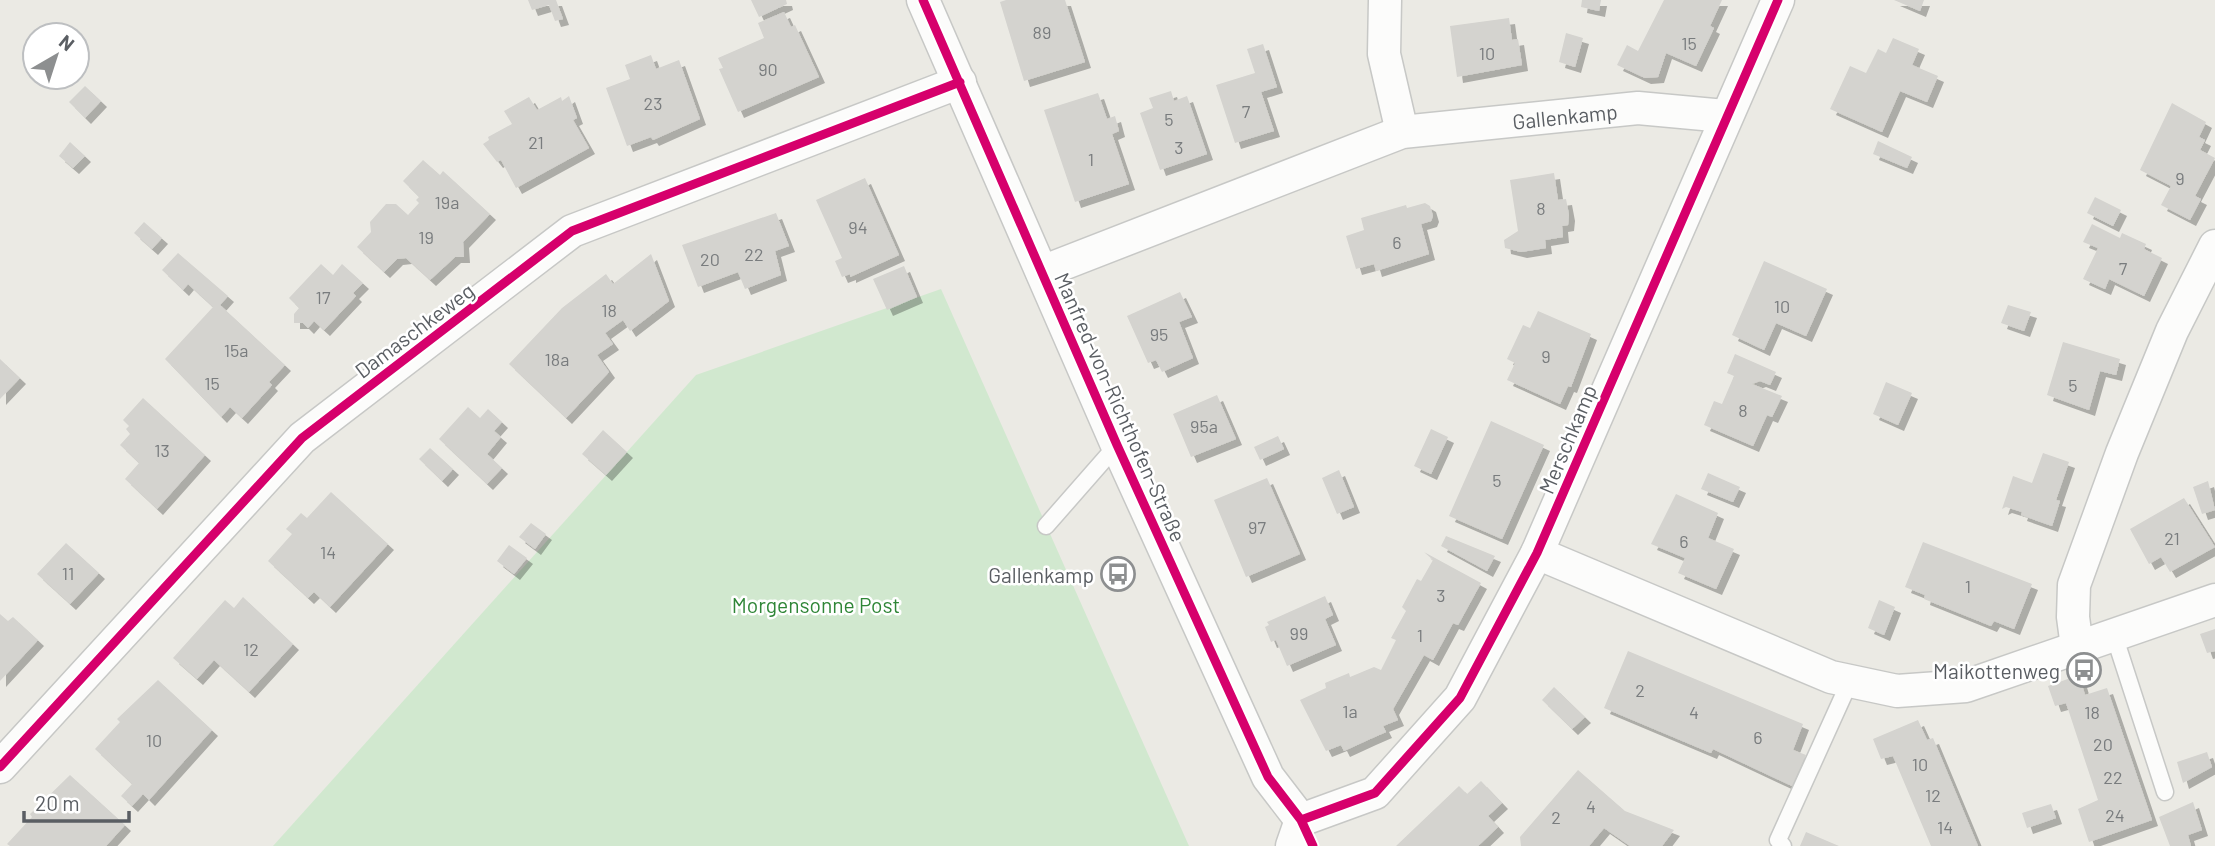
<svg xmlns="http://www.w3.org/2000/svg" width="2215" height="846" font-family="Barlow,sans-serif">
<defs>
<filter id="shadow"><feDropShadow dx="6" dy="6" stdDeviation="0" flood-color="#0004"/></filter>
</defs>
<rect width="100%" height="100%" fill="#ebeae4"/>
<path fill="#d1e8cf" d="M941,289L1189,846H273L696,375Z"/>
<path fill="#d4d3cf" filter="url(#shadow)" d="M528,0H556L563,19L555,21L549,5L532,10Z
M751,0H786L787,4L759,17Z
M1006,0H1065L1085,62L1024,81L1000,2Z
M1582,0H1601L1599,11L1581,7Z
M1664,0H1722L1710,26L1714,28L1696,66L1666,53L1658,77L1645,78L1617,65L1627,45L1638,51Z
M1894,0H1924L1920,11Z
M784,12L791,27L795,25L819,77L738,112L719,69L723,68L718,58L764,38L758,23Z
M1509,18L1512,40L1518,39L1522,65L1457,77L1450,26Z
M1566,33L1583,38L1575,67L1559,62Z
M1893,38L1919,49L1912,65L1938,76L1927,102L1900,91L1882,132L1830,109L1850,66L1866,73L1878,49L1886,53Z
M1263,44L1277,87L1261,92L1274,131L1235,143L1216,85L1255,73L1247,49Z
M651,55L656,69L679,60L700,119L653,140L651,137L627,146L606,88L630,79L625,65Z
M85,86L101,101L85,118L69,102Z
M1171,91L1174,101L1187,96L1207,154L1160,170L1140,113L1153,108L1149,98Z
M1098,93L1107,119L1115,116L1119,131L1112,134L1129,184L1075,202L1044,110Z
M569,96L577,118L573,120L589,148L516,188L501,160L497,162L483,144L489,140L488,137L512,124L504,111L529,97L537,110L561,97L562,101Z
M2172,103L2206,122L2199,137L2205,140L2200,150L2215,158L2195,196L2201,199L2190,220L2161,205L2171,186L2140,170Z
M1878,141L1912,157L1907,168L1873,154Z
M70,142L85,156L73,168L59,156Z
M423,160L440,175L443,171L490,214L463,242L464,257H455L430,280L406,258L397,259L384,272L357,247L371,232L370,222L386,204H396L408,215L419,203L416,200L419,197L403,181Z
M1554,173L1558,200L1566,199L1569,215L1568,225L1562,226L1563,237L1545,240L1546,248L1521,252L1505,248L1504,240L1518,231L1510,180Z
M865,178L899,255L850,277V274L842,277L835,261L842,258L816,200Z
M2095,197L2121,210L2113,226L2087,213Z
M1425,203L1430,206L1433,216L1431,221L1421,224L1429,254L1376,271L1374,264L1356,269L1346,236L1364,230L1361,218L1406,205L1407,208Z
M776,213L789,246L775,251L781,275L745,289L738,272L698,287L682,245Z
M144,222L162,238L152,249L134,233Z
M2092,224L2120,238L2122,233L2146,244L2144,249L2162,258L2144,296L2109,279L2105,289L2083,279L2098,248L2083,242Z
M178,253L228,296L220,305L285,365L269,382L272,385L242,418L230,407L221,417L165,359L213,307L188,284L183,290L162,270Z
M651,254L669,301L630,331L623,320L605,333L613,344L597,355L609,372L566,418L509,364L562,308L606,274L613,284Z
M1764,261L1827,289L1806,336L1776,323L1764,350L1732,335Z
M321,264L333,275L342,264L363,283L353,293L356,296L324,330L314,321L308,328L303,323H294V314L299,308L289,298Z
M904,266L917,297L887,310L873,279Z
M1180,292L1192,317L1179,322L1193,358L1162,372L1156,360L1148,363L1127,316Z
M2008,305L2031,312L2024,331L2001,323Z
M1538,311L1591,334L1571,387L1568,386L1560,404L1507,380L1515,363L1507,359L1523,325L1530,328Z
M2063,342L2120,359L2116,375L2100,371L2089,410L2047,395Z
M1735,354L1776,372L1770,385L1760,381L1752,384L1782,396L1772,417L1767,415L1753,446L1704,425L1714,401L1722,404L1734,376L1727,373Z
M0,359L20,378L0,399Z
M1886,382L1912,393L1898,425L1873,414Z
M1217,395L1236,439L1191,457L1173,414Z
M143,398L205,455L157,509L125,479L139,463L120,445L130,434L126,429L129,426L123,420Z
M468,407L480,418L488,409L502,422L494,431L501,437L487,454L502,468L487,484L439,439Z
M1491,421L1544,445L1502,539L1449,516Z
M1431,429L1448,437L1431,474L1414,466Z
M603,430L627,452L606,475L582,454Z
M1278,436L1284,449L1260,460L1254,447Z
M430,448L453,469L442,481L419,459Z
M2043,453L2069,462L2056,500L2060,501L2052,526L2021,515L2022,512L2006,507L2002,509L2013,476L2032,483Z
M1339,470L1354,507L1337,514L1322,478Z
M1708,473L1740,487L1733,502L1701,489Z
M1267,478L1300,554L1246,577L1214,500Z
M2208,481L2215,510L2202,514L2193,487Z
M331,492L388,544L330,607L314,592L308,598L268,561L292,534L286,529L301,513L307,518Z
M1676,494L1718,513L1708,538L1734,549L1716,589L1678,573L1685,558L1651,544Z
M2184,498L2215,547L2170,572L2161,557L2149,564L2130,529Z
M531,523L546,534L535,549L519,537Z
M1446,536L1495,556L1487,571L1441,546Z
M1923,542L2032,584L2014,629L1994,621L1991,626L1924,599L1925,595L1905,587Z
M66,543L99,573L70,604L37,574Z
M509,545L527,558L514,574L497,561Z
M1424,552L1481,583L1458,625L1453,623L1433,660L1424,655L1393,709L1398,720L1383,726L1386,732L1370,739L1344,751L1341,745L1326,751L1300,700L1326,688L1325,683L1349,673L1350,677L1374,667L1381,670L1396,640L1391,638L1406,611L1402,607L1417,579L1421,581L1433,560Z
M1325,596L1333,615L1325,619L1336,645L1287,666L1276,640L1271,642L1265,627L1269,625L1267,622Z
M243,597L293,644L249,692L214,660L197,679L173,658L225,600L234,608Z
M1879,600L1895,607L1884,635L1868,628Z
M0,614L8,621L13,617L38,640L0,681Z
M2215,629V651L2207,653L2200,634Z
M1628,651L1803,724L1793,750L1806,755L1792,786L1713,749L1711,753L1604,708Z
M2079,675L2085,695L2107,688L2152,820L2089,842L2078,809L2098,800L2066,703L2055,706L2048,686Z
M158,680L212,730L149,800L143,794L132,806L121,796L132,784L95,749L120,722L117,719Z
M1554,687L1585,717L1572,729L1542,700Z
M1918,720L1927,740L1933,738L1978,846H1931L1893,756L1881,759L1873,739Z
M2207,752L2212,767L2183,783L2177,762Z
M1578,770L1625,811L1674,830L1662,846H1630L1604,828L1589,846H1521L1520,837Z
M70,775L125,825L106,846H10L7,844L32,817L30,814Z
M1481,781L1502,803L1488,816L1498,827L1478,846H1396L1459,786L1467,794Z
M2193,802L2202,830L2188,835L2191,846H2170L2159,817Z
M2051,804L2056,818L2027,828L2022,813Z
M1806,832L1839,846H1800Z"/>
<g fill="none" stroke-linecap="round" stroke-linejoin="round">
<g stroke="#c7c8c6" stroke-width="19">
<path id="lane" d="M1046,526L1117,445
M2114,635L2165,792
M1783,846L1778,840L1850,681"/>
</g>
<g stroke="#c7c8c6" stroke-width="35">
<g id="street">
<path d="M923,0L1117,445L1268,777L1301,820"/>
<path d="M1385,0L1384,54L1402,132"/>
<path id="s1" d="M1042,272L1402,132L1638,108L1725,116"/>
<path d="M1537,553L1831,677L1897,691L1966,686L2215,600"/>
<path d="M2077,647L2073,617L2074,585L2122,453L2172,331L2215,246"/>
<path d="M0,767L302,438L572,231L960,82"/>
<path d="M1301,820L1375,793L1460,698L1537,553L1778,0"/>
<path d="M1292,846L1301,820"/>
</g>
</g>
<use href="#lane" stroke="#fcfcfb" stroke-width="16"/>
<use href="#street" stroke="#fcfcfb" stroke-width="32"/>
<g stroke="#fff" stroke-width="13">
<path id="cycleway" d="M923,0L1117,445L1268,777L1301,820L1313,846
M0,767L302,438L572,231L960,82
M1301,820L1375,793L1460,698L1537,553L1778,0"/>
</g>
<use href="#cycleway" stroke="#d6006c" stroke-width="9"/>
</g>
<defs>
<g id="bus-ring" transform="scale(1.75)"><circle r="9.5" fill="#fff" stroke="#8d8f90" stroke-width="1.5"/><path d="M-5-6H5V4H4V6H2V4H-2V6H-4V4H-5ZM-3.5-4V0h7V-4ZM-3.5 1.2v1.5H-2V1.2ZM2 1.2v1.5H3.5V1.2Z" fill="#8d8f90"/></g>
</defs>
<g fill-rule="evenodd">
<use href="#bus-ring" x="1118" y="574"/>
<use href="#bus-ring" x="2084" y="670"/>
</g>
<g text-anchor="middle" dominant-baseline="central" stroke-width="5" stroke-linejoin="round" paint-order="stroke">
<g font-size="18" fill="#797c7e">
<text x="1042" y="32">89</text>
<text x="1689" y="43">15</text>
<text x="1487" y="53">10</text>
<text x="768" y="69">90</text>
<text x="653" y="103">23</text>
<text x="1246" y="111">7</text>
<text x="1169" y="119">5</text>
<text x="536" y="142">21</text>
<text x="1179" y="147">3</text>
<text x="1091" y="159">1</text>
<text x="2180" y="178">9</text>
<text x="447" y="202">19a</text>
<text x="1541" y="208">8</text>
<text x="858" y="227">94</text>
<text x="426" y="237">19</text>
<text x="1397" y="242">6</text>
<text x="754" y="254">22</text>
<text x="710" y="259">20</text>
<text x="2123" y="268">7</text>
<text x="323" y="297">17</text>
<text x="1782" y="306">10</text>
<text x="609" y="310">18</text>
<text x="1159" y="334">95</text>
<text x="236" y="350">15a</text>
<text x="1546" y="356">9</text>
<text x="557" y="359">18a</text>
<text x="212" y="383">15</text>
<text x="2073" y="385">5</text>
<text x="1743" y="410">8</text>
<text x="1204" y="426">95a</text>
<text x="162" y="450">13</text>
<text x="1497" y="480">5</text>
<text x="1257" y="527">97</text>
<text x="2172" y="538">21</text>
<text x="1684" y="541">6</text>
<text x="328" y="552">14</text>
<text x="68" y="573">11</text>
<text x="1968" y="586">1</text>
<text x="1441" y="595">3</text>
<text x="1299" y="633">99</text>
<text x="1420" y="635">1</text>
<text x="251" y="649">12</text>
<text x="1640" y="690">2</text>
<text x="1350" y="711">1a</text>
<text x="1694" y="712">4</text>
<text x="2092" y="712">18</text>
<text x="1758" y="737">6</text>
<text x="154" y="740">10</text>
<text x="2103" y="744">20</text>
<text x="1920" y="764">10</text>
<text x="2113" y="777">22</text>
<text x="1933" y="795">12</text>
<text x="1591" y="806">4</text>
<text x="2115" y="815">24</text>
<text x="1556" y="817">2</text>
<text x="1945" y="827">14</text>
</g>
<g font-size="21" fill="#5a5e63" stroke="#fff">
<text stroke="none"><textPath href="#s1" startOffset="550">Gallenkamp</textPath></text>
<text transform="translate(414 330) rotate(-37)">Damaschkeweg</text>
<text transform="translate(1121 407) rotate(66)">Manfred-von-Richthofen-Straße</text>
<text transform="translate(1567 439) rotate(-67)">Merschkamp</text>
</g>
<g font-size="21" fill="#5a5e63" stroke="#fff" text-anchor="end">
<text x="1094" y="574">Gallenkamp</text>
<text x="2060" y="670">Maikottenweg</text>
</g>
<g font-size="21" fill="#2f8637" stroke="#fff">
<text x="816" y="604">Morgensonne Post</text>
</g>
</g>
<g transform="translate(56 56) rotate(39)"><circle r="33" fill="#ffffff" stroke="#bdbfc1" stroke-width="2"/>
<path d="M0-5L12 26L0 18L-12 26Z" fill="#8d8f90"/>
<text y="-10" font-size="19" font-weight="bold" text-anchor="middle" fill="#5a5e63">N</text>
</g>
<path d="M24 811v10h105v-10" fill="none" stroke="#5a5e63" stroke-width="3.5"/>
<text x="35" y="811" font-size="21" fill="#5a5e63" stroke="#ffffff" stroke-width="5" paint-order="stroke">20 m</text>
</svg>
